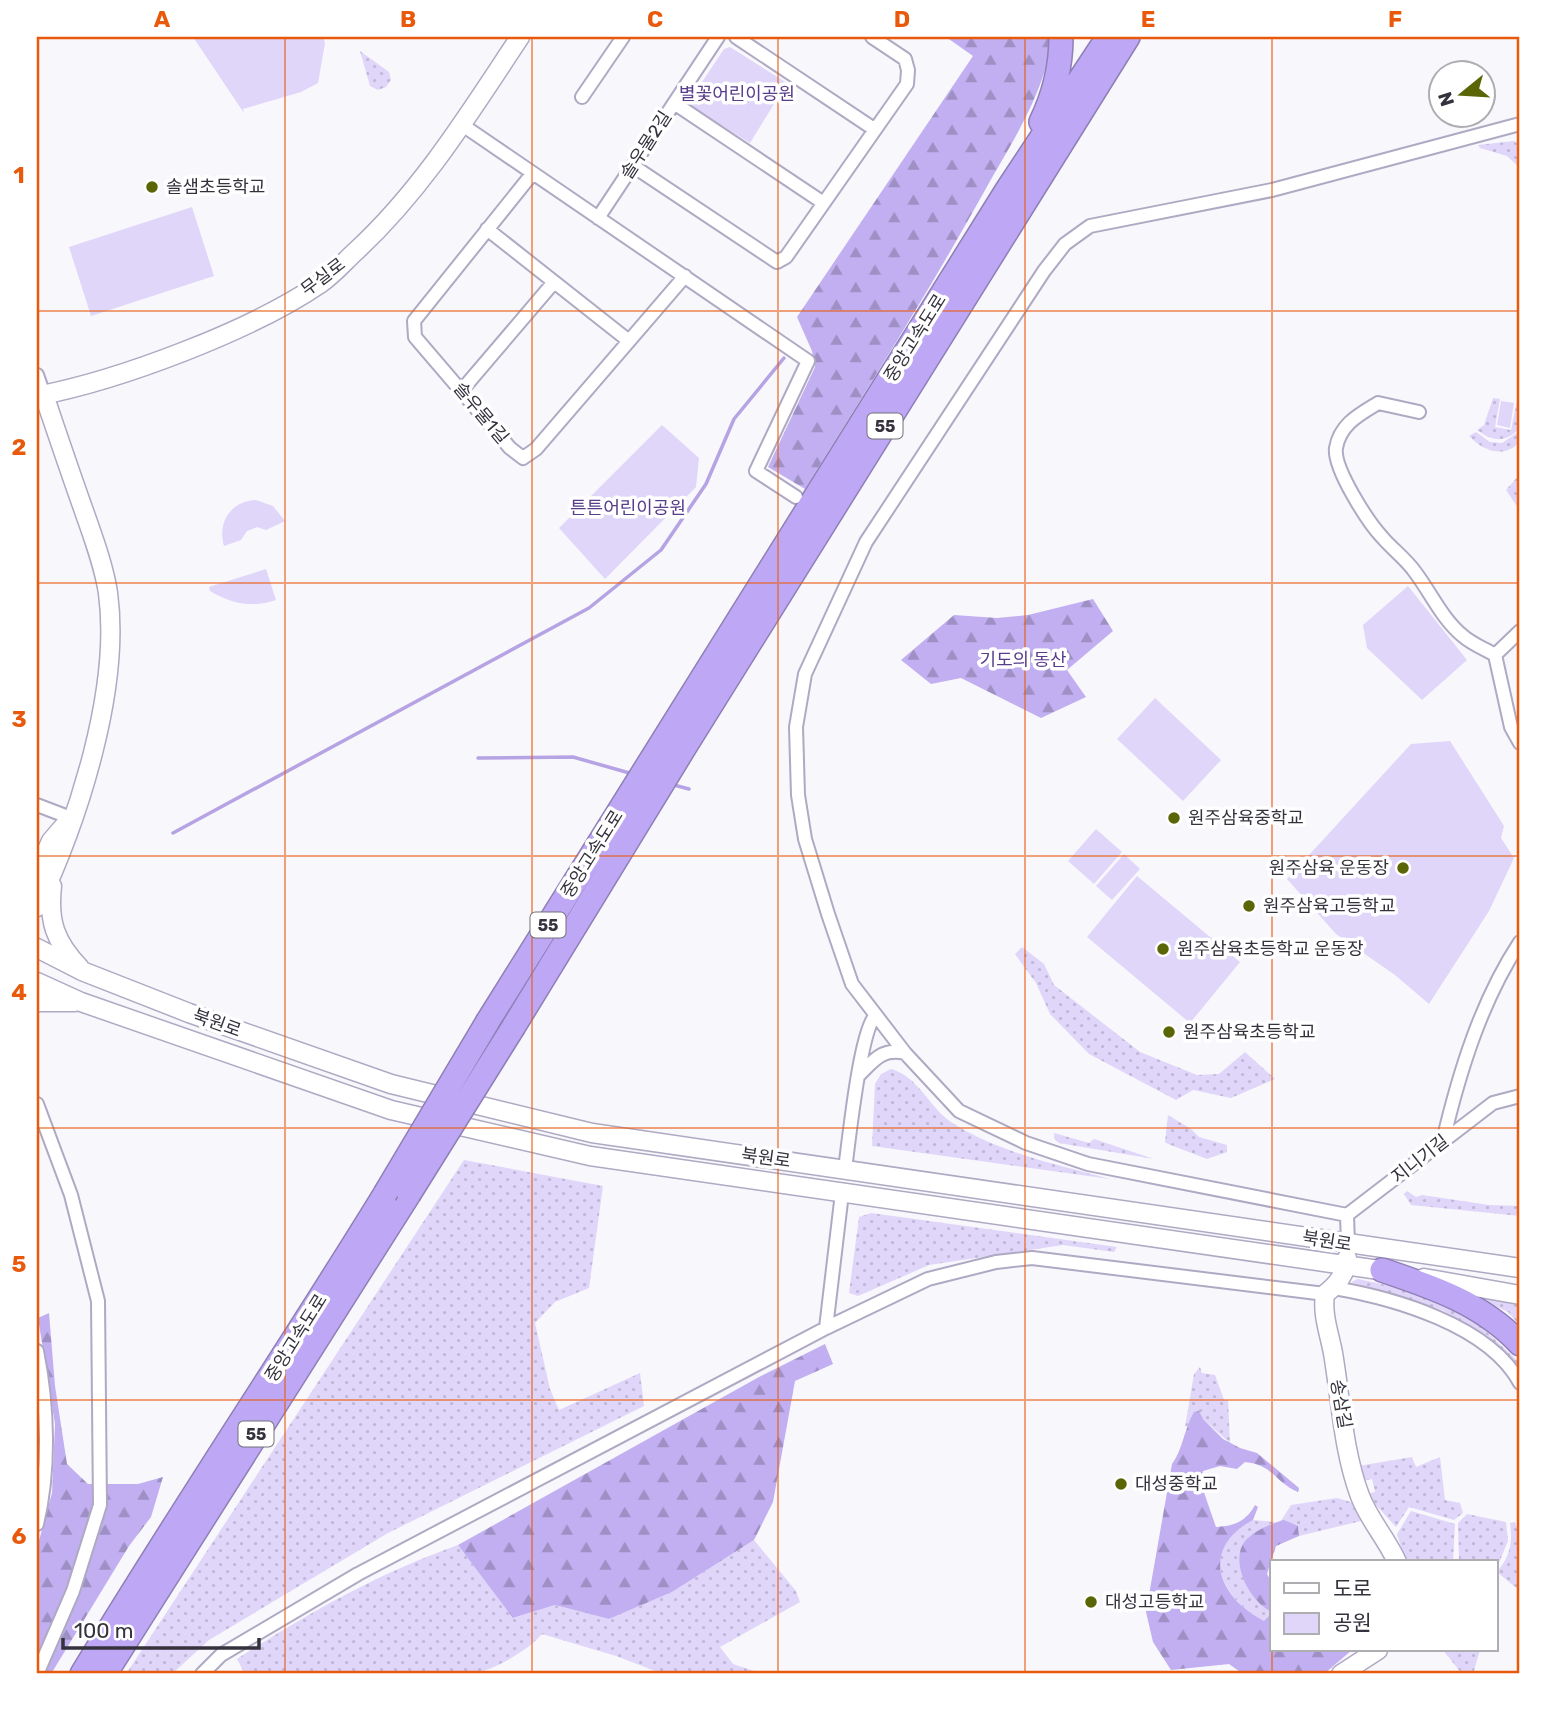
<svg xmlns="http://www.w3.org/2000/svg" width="1557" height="1711" font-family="Rubik,'Noto Sans KR',sans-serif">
<defs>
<pattern id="grass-dots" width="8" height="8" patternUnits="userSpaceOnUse" patternTransform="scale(1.75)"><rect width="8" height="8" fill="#dfd6fa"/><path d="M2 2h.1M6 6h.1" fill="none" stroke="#c0b8d7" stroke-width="1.8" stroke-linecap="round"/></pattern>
<pattern id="forest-firs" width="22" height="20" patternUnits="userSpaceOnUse" patternTransform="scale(1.75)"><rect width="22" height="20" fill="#c1aff1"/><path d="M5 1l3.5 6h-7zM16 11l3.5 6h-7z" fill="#9e8fc4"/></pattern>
</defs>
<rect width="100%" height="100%" fill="#f8f7fc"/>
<path fill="url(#grass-dots)" d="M360,51L389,72L391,80L386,87L378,90L370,86Z
M1514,141L1520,145V168L1507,156L1480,148L1478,145Z
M1493,398L1500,399L1495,427L1511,430L1517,401L1520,402V428C1506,443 1493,442 1477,430L1484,425Z
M1520,431V442C1504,459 1483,451 1469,436L1476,432L1490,442L1502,443Z
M1520,474V511L1506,490Z
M1022,947L1044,964L1054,985L1140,1052L1197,1075L1219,1074L1245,1052L1275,1079L1231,1098L1193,1090L1176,1100L1089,1054L1050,1014L1036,983L1015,954Z
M891,1069C918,1076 929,1107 951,1122C999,1153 1056,1164 1110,1179L872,1146L875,1084L881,1074Z
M1168,1115L1191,1129L1199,1137L1227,1145V1152L1207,1159L1168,1144L1165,1142Z
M1054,1133L1089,1143L1094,1139L1154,1159L1059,1143L1055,1140Z
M464,1160L603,1186L589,1288L555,1302L535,1323L550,1389L559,1410L640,1373L644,1406L388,1533L209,1640L172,1674H126Z
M1407,1191L1416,1197L1422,1195L1489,1205L1520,1206V1216L1411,1205L1404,1194Z
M871,1213L1117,1247L1114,1252L1063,1245L929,1265L858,1296L849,1293L859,1217Z
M1358,1279L1405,1289L1472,1318L1520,1363V1372L1486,1337L1442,1310L1351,1282Z
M1473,1295L1520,1303V1326L1508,1312Z
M1200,1367L1202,1373L1215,1375L1224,1400H1228L1230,1443L1203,1419L1185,1427L1194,1374Z
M1412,1457L1416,1467L1440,1457L1445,1500L1460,1503L1463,1513L1454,1520L1409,1507L1396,1527L1366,1494L1375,1492L1372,1479L1362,1481L1358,1466Z
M1337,1498L1351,1502L1361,1521L1299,1536L1298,1526L1281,1521L1291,1505Z
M1411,1511L1455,1524L1453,1562L1405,1560L1397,1534Z
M1467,1514L1506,1522L1508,1541L1496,1570V1562H1459L1458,1523Z
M1253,1520L1275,1522L1248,1538C1249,1565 1244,1598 1272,1612L1269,1620L1264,1622C1219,1596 1198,1549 1253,1520Z
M1515,1522L1520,1537V1591L1497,1572C1510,1556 1513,1543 1510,1523Z
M754,1540L796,1591L800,1602L720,1647L733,1664L763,1674H663L616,1656L542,1634C525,1654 470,1686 445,1672L245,1674L237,1659C308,1613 379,1573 458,1545L514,1618L555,1605L609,1619L672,1592Z
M1443,1650H1480L1473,1674H1462Z"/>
<path fill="url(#forest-firs)" d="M946,37H1051C1048,89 1009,147 984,192C928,293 866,391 805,489L768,467L815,367L812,351L797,317L973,56Z
M1093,599L1113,631L1067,670L1086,697L1041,718L961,678L931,684L901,660L954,615L997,618L1028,615Z
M49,1313L55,1386L67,1464L88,1484H138L163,1477L151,1517L129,1546L51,1674H37V1548L52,1493L55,1424L38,1318Z
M825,1344L833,1364L795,1381L773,1502L754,1540L672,1592L609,1619L555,1605L513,1618L458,1545L759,1377Z
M1199,1411L1203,1419L1223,1439L1240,1448L1257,1453L1299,1488L1298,1492C1274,1482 1274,1465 1245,1462L1237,1469L1220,1466L1203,1471L1200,1481L1216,1527C1234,1526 1246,1522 1255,1505L1258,1507L1253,1520C1199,1549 1218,1597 1264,1621L1272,1613V1650H1352L1324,1674H1243L1229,1664L1171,1670L1153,1642L1146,1612L1172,1464C1183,1449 1184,1429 1194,1412Z
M1284,1520L1298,1526L1299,1536L1276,1546L1267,1574L1272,1583V1612C1252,1603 1232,1568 1242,1546C1247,1534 1271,1523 1284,1520Z"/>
<path fill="#dfd6fa" d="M193,37H323L325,43L318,83L301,92L243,109L244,113Z
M730,47L787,83L750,143L691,106L690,100L724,49Z
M192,207L214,276L91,316L69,247Z
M1501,401L1514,403L1510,428L1497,425Z
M662,425L699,458L696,487L605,579L559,528Z
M256,500L273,506L285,521L266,530L257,527L247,531L241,540L224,546C217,522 231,501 256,500Z
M266,569L276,600C253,608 231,604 210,591L209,587Z
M1408,586L1467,660L1422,700L1367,648L1363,625Z
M1155,698L1221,760L1183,801L1117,739Z
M1450,741L1504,826L1501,838L1514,858L1489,911L1429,1004L1395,975L1336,934L1287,879L1411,744Z
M1096,829L1122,852L1094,884L1068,861Z
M1124,854L1140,869L1112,900L1096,886Z
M1137,876L1240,962L1190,1023L1087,937Z"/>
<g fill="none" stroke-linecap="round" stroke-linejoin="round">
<path stroke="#b5a3e4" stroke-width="3.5" d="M478,758L573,757L633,774
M670,784L689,789
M173,833L589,608L661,550L706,484L734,419L784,358"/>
<g stroke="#afa9c3" stroke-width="16">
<path id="street" d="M736,37L874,129
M582,97L623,37
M674,103L822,202
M461,124L808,361L756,471L796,497
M633,166L777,262L786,257L907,84L908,70L905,59L872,37
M532,174L414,321L415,337L510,448L523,458L536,449L685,276
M598,218L718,37
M487,229L629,341
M37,375L44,395
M462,390L554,282
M1419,412L1378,403C1360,414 1340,424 1336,448C1333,468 1368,522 1382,537C1392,549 1406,559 1415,572C1431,593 1442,619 1463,636C1472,644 1485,649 1495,655L1511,727L1520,743
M1495,655L1520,631
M37,805L71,818
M860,1074C875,1059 883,1048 905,1053
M37,1104L71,1195L98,1301L100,1505L73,1591L37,1674
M1443,1141C1459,1073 1481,1001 1520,942
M845,1169C849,1141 860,1029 876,1015
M1347,1215L1088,1164L1026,1143L959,1111L905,1053L852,984L828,914L805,839L798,795L796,727L805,674L866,542L1044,271L1065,244L1090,226L1272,190L1520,124
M1348,1244L1347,1215L1493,1103L1520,1096
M1334,1288C1393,1298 1489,1325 1520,1383
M826,1328L842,1193
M37,1351C48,1406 50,1470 37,1524
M202,1674L221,1655L358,1574L826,1328L928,1279L996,1262L1032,1258L1325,1294"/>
</g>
<g stroke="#afa9c3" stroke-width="21">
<path id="secondary" d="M37,396C120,380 251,331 321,283C334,274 345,261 356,251C423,189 470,112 520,37
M37,872L51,841L70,819
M52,886C48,921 55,942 80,968
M37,907C78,821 121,689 108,593C104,566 93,537 84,511C70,472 57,433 44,395
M37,948L82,971L189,1013L391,1084L592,1133L1520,1268
M37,982L81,1002L391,1110L590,1156L1393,1272
M37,1002H75
M1347,1258C1347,1273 1336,1286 1325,1294C1322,1315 1329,1332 1333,1353C1341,1400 1343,1451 1360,1496C1369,1520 1387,1539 1397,1562
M1424,1278L1520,1295
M1341,1674L1378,1650"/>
</g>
<g stroke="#8e7fb5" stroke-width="26">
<path id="highway" d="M1041,122C1054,95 1061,66 1061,37
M488,1021L1007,190L1108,37
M514,1026L686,745L1128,37
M1382,1270C1433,1287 1483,1304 1520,1344
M82,1674C180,1512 286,1355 385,1194
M105,1674L409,1194"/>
</g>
<use href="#street" stroke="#fff" stroke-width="12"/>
<use href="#secondary" stroke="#fff" stroke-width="18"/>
<use href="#highway" stroke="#bea8f6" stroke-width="23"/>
<g stroke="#8e7fb5" stroke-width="26" stroke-linecap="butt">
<path id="highway-bridge" d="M385,1194L488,1021
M409,1194L514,1026"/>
</g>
<use href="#highway-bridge" stroke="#bea8f6" stroke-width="23"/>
</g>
<path fill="none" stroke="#e8590c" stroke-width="2" stroke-opacity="0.55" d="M285,37V1674M532,37V1674M778,37V1674M1025,37V1674M1272,37V1562M37,311H1520M37,583H1520M37,856H1520M37,1128H1520M37,1400H1520M1272,1650V1674"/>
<g fill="#5a6506" stroke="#fff" stroke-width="2.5">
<circle cx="152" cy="187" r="7"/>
<circle cx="1174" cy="818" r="7"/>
<circle cx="1403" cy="868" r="7"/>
<circle cx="1249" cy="906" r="7"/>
<circle cx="1163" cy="949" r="7"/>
<circle cx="1169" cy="1032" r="7"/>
<circle cx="1121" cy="1484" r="7"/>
<circle cx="1091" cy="1602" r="7"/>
</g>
<g text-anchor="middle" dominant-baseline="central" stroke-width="7" stroke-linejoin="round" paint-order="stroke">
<g fill="#fff" stroke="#727077" stroke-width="2">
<rect x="867.5" y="413.5" width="35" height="25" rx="5"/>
<rect x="530.5" y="912.5" width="35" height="25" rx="5"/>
<rect x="238.5" y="1421.5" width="35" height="25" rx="5"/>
</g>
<g font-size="16" font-weight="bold" fill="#35323d">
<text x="885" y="426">55</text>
<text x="548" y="925">55</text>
<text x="256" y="1434">55</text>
</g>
<g font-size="18" fill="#583d8b" stroke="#fff">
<text x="737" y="94">별꽃어린이공원</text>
<text x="628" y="508">튼튼어린이공원</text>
<text x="1023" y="660">기도의 동산</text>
</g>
<g font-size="18" fill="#35323d" stroke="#fff">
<text transform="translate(646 145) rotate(-57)">솔우물2길</text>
<text transform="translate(323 277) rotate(-37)">무실로</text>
<text transform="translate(915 338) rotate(-58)">중앙고속도로</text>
<text transform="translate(481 413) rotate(50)">솔우물1길</text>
<text transform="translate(592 854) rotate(-58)">중앙고속도로</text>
<text transform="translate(217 1023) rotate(20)">북원로</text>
<text transform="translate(766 1158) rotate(8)">북원로</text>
<text transform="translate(1420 1159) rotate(-38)">지니기길</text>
<text transform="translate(1327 1241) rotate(9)">북원로</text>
<text transform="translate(296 1338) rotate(-58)">중앙고속도로</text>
<text transform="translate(1341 1404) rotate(80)">송삼길</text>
</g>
<g font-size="18" fill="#35323d" stroke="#fff" text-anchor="start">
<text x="166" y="187">솔샘초등학교</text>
<text x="1188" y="818">원주삼육중학교</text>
<text x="1389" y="868" text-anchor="end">원주삼육 운동장</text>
<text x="1263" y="906">원주삼육고등학교</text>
<text x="1177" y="949">원주삼육초등학교 운동장</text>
<text x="1183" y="1032">원주삼육초등학교</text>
<text x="1135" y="1484">대성중학교</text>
<text x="1105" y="1602">대성고등학교</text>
</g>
</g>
<rect width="1557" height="1711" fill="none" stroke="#ffffff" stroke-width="77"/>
<rect x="1270" y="1560" width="228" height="91" fill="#ffffff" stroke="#aeadb1" stroke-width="2"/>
<rect x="1284" y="1583" width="35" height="10" fill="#ffffff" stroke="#aeadb1" stroke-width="2"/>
<text x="1333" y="1596" font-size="21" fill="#35323d">도로</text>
<rect x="1284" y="1613" width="35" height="21" fill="#dfd6fa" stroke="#aeadb1" stroke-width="2"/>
<text x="1333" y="1630" font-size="21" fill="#35323d">공원</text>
<g transform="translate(1462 94) rotate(252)"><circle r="33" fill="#ffffff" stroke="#aeadb1" stroke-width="2"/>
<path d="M0-5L12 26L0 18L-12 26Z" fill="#5a6506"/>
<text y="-10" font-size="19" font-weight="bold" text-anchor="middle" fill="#35323d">N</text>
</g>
<path d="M63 1638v10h196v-10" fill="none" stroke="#35323d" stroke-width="3.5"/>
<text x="74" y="1638" font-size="21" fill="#35323d" stroke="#ffffff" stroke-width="5" paint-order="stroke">100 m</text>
<rect x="38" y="38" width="1480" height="1634" fill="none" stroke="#e8590c" stroke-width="2.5"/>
<g font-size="23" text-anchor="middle" font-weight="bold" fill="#e8590c">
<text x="162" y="27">A</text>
<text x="408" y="27">B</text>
<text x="655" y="27">C</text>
<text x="902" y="27">D</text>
<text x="1148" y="27">E</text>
<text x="1395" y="27">F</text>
<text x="19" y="183">1</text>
<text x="19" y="455">2</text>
<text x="19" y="727">3</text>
<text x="19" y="1000">4</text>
<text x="19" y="1272">5</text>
<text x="19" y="1544">6</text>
</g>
</svg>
